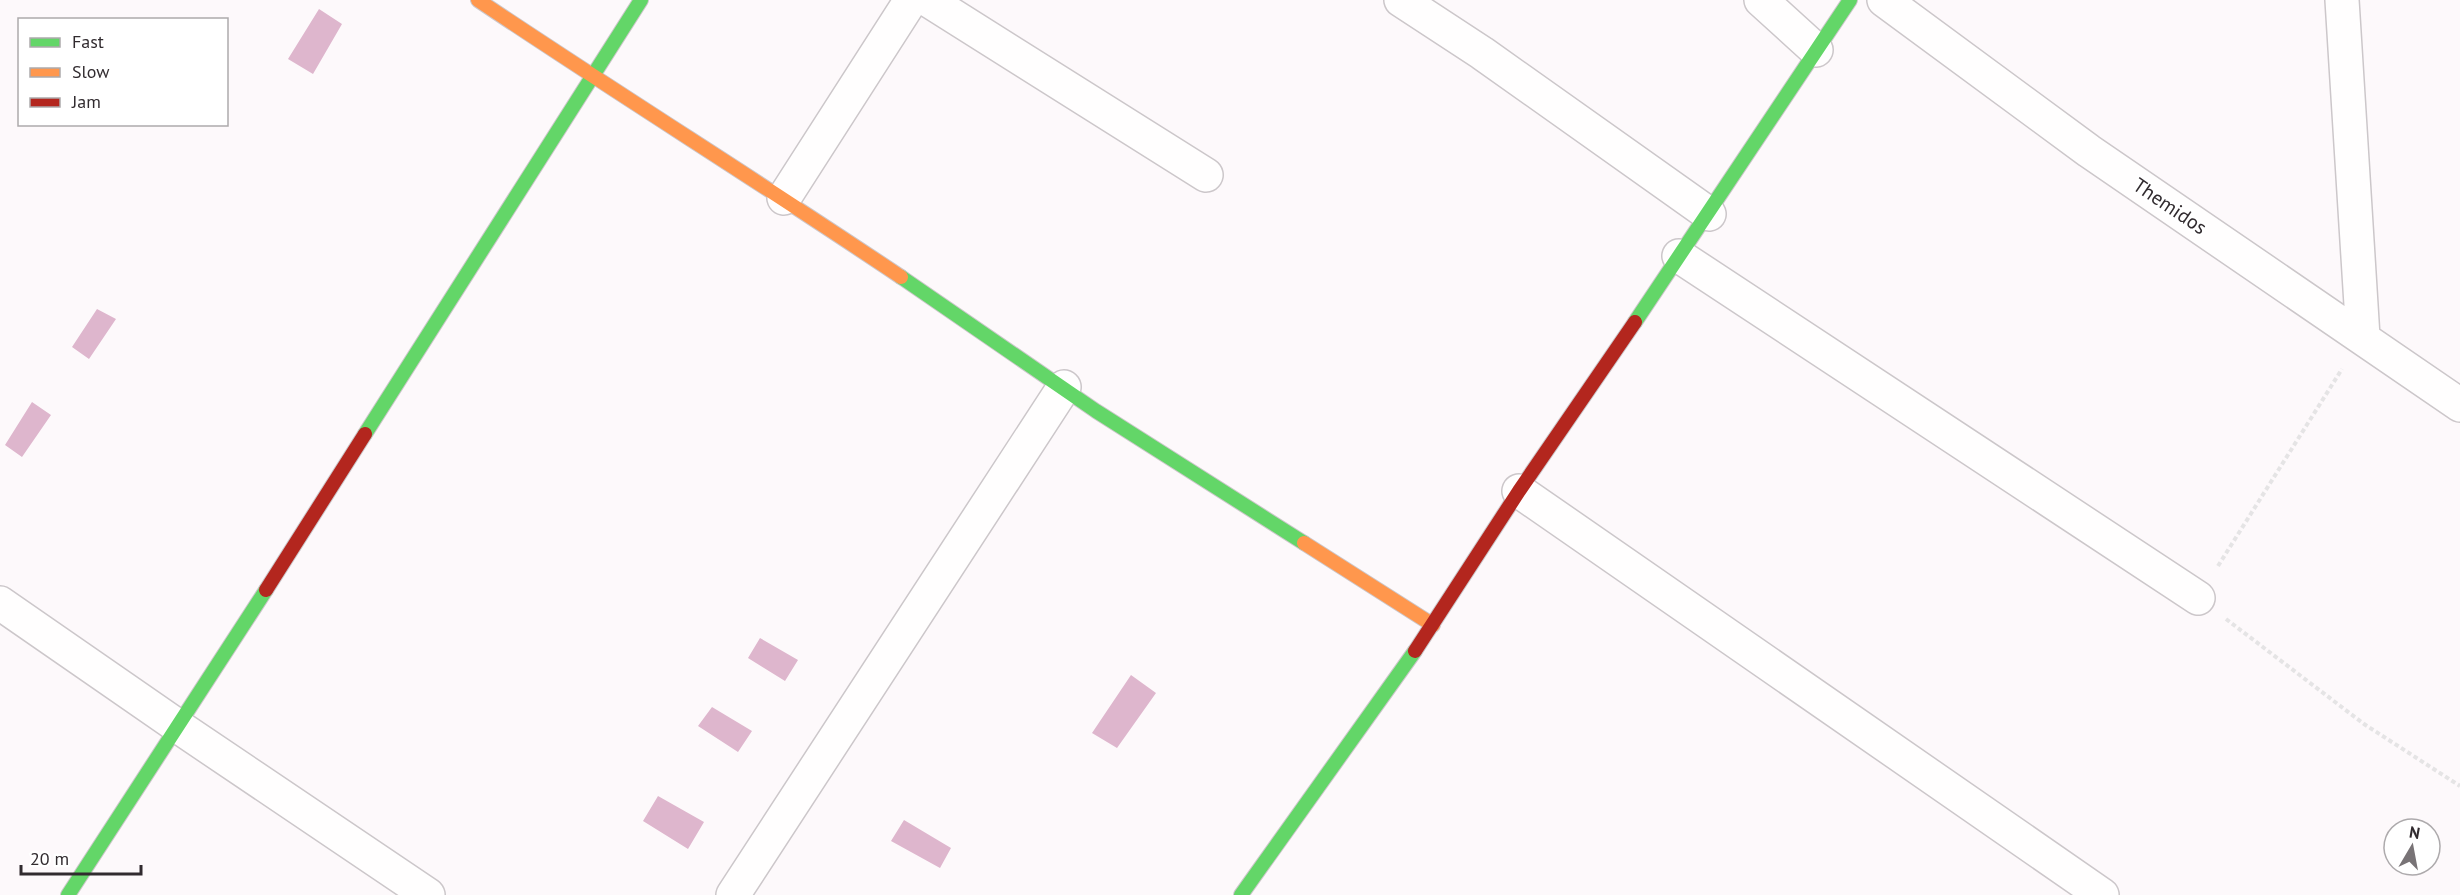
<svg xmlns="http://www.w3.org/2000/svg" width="2460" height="895" font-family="'PT Sans',sans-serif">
<rect width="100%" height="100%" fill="#fdf9fb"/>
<path fill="#deb6cd" d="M319,9L342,24L313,74L288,59Z
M97,309L116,319L89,359L72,347Z
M32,402L51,415L22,457L5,445Z
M760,638L798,660L785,681L748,658Z
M1131,675L1156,693L1117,748L1092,733Z
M712,707L752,731L738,752L698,726Z
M658,796L704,822L688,849L643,821Z
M904,820L951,848L940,868L891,841Z"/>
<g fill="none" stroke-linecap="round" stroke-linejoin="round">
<g stroke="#ccc7ca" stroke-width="36">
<path id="street" d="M928,0L1206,175
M1401,0L1482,53L1709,214
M1761,0L1816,50
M1884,0L2089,151L2460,405
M2342,0L2363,337
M784,198L911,0
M1679,256L2198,598
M1519,491L2102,895
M0,603L179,727L428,895
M733,895L1064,387"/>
</g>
<g stroke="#ccc7ca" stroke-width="16">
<path id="fast" d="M901,277L1096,411L1304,543
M1635,322L1850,0
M365,434L641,0
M68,895L266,590
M1241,895L1415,651"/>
</g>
<g stroke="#ccc7ca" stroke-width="16">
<path id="slow" d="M478,0C618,94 761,183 901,277
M1304,543L1433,625"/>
</g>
<g stroke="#ccc7ca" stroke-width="16">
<path id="jam" d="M266,590L365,434
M1415,651L1519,491L1635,322"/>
</g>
<path stroke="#e5e4e5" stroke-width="4" stroke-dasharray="4.5 3" stroke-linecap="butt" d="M2218,566L2342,369
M2226,619L2364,724L2460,786"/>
<use href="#street" stroke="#fffefe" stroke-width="33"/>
<use href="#fast" stroke="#63d668" stroke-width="14"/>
<use href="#slow" stroke="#ff974d" stroke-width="14"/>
<use href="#jam" stroke="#b3261e" stroke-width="14"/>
</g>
<g text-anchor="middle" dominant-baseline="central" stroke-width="6" stroke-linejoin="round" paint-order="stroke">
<g font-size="20" fill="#312b2f" stroke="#fff">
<text transform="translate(2170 206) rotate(34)">Themidos</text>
</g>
</g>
<rect x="18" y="18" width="210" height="108" fill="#ffffff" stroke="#adaaac" stroke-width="1.5"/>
<rect x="30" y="38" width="30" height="9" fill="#63d668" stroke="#adaaac" stroke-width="1.5"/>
<text x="72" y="48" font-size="18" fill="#312b2f">Fast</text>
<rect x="30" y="68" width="30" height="9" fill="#ff974d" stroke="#adaaac" stroke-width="1.5"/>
<text x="72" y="78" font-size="18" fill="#312b2f">Slow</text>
<rect x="30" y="98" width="30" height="9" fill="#b3261e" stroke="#adaaac" stroke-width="1.5"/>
<text x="72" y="108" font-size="18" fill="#312b2f">Jam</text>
<g transform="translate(2412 847) rotate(10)"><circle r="28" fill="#ffffff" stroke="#adaaac" stroke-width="1.5"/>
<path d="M0-4.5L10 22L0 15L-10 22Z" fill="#787376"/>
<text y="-9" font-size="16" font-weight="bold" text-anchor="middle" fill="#312b2f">N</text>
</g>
<path d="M21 865v9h120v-9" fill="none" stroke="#312b2f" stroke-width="3"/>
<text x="30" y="865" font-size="18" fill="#312b2f" stroke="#ffffff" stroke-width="4.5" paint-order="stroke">20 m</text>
</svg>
